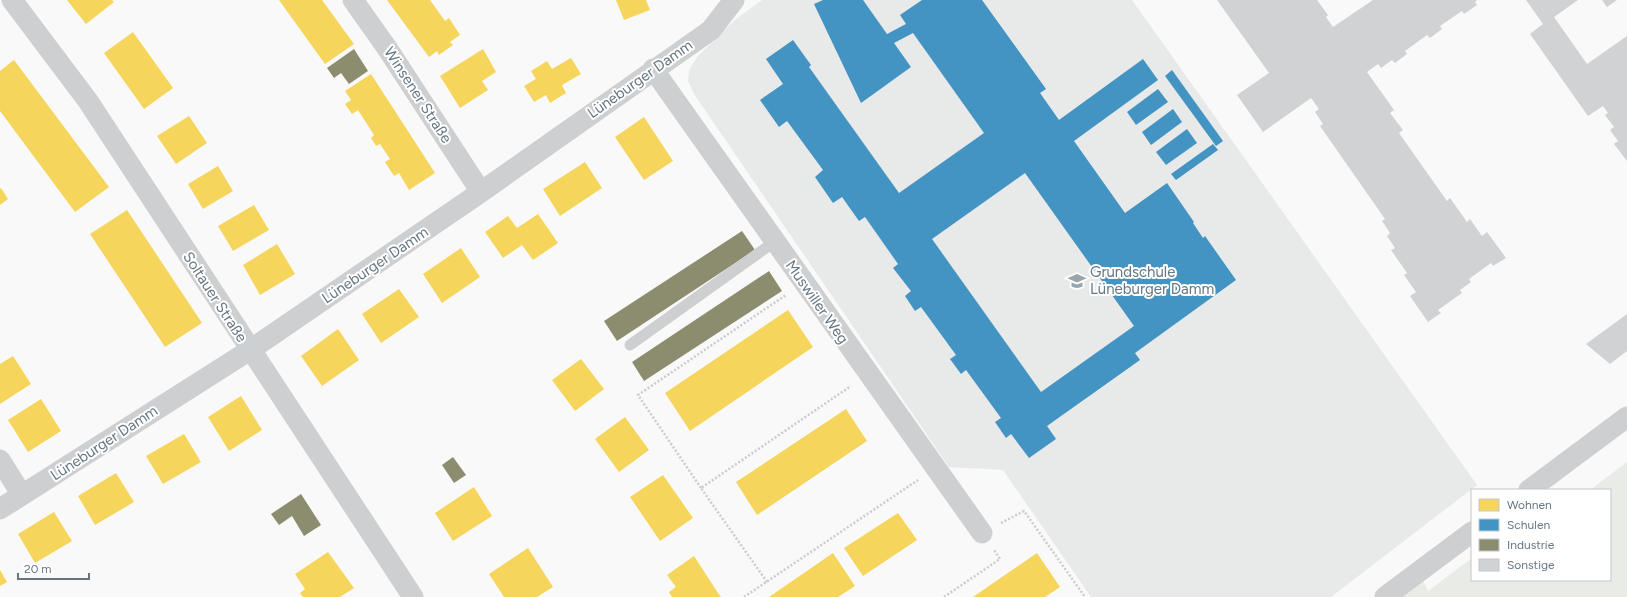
<svg xmlns="http://www.w3.org/2000/svg" width="1627" height="597" font-family="Figtree,sans-serif">
<rect width="100%" height="100%" fill="#f9f9f9"/>
<path fill="#e8e9e9" d="M762,0H1132L1477,485L1331,597H1091L1003,470L949,467L694,94L688,81L689,70L698,56L736,19Z"/>
<path fill="#e8ebe6" d="M1627,462V597H1385L1419,572L1428,591L1472,558V580H1610V490H1590Z"/>
<path fill="#f6d55c" d="M67,0H112L114,2L86,24Z
M279,0H322L354,44L325,64Z
M387,0H430L445,21L449,18L460,35L450,42L453,45L439,55L437,51L429,57Z
M616,0H646L650,10L624,20Z
M133,32L173,88L144,109L104,53Z
M483,49L496,72L482,81L488,90L460,108L440,76Z
M571,58L581,74L562,85L566,93L550,103L546,95L534,102L524,86L536,79L531,71L547,61L552,69Z
M14,60L109,187L75,212L0,111V71Z
M371,74L435,173L409,190L399,173L394,176L385,162L390,159L380,144L376,146L371,138L374,135L358,110L352,114L345,104L351,100L345,91Z
M189,116L207,143L176,164L157,136Z
M644,117L673,161L644,180L615,137Z
M585,162L602,188L560,216L543,189Z
M218,166L233,191L203,209L188,184Z
M1,188L8,199L0,205V189Z
M254,205L269,230L233,251L218,226Z
M127,210L202,323L165,347L90,234Z
M538,214L558,243L533,260L522,245L503,258L485,232L508,216L517,228Z
M277,244L295,274L260,295L243,265Z
M461,248L480,277L442,303L423,274Z
M399,289L419,317L381,343L362,314Z
M788,310L813,347L690,431L665,393Z
M338,329L359,360L322,386L301,356Z
M13,356L31,384L0,404V364Z
M581,359L604,389L575,411L552,380Z
M241,396L262,430L229,451L208,417Z
M41,399L61,431L28,452L8,420Z
M846,409L867,441L757,515L736,482Z
M625,417L649,450L619,472L595,439Z
M184,434L201,462L163,484L146,456Z
M116,473L134,502L95,525L78,496Z
M663,475L693,518L660,541L630,497Z
M474,487L492,516L453,541L435,513Z
M54,512L72,541L35,563L18,534Z
M898,513L917,540L863,576L844,548Z
M528,548L553,587L537,597H504L489,574Z
M328,552L354,588L340,597H303L300,593L305,589L295,574Z
M833,553L855,586L838,597H769Z
M1037,553L1060,587L1045,597H973Z
M694,556L718,593L721,597H672L669,592L676,587L667,575Z
M0,570L7,582L0,586Z"/>
<path fill="#4393c3" fill-rule="evenodd" d="M823,0H863L887,34L906,24L900,15L922,0H982L1046,89L1040,93L1059,120L1143,59L1158,80L1074,141L1125,213L1167,183L1194,222L1193,223L1203,238L1205,236L1236,280L1135,353L1140,360L1047,426L1056,439L1029,458L1011,434L1006,438L995,422L1001,418L966,370L961,374L950,359L956,355L921,307L915,311L905,296L911,291L893,268L898,264L865,217L859,221L842,197L833,203L815,177L823,170L787,121L779,127L760,100L783,84L766,59L793,40L811,65L809,67L899,193L984,133L913,33L894,43L911,67L861,103L814,4ZM1025,173L1134,326L1041,392L932,239Z
M1172,70L1223,141L1216,146L1165,76Z
M1158,89L1168,102L1136,125L1127,112Z
M1173,109L1182,122L1151,145L1142,132Z
M1187,129L1197,143L1166,165L1156,152Z
M1213,144L1218,150L1176,180L1171,174Z"/>
<path fill="#8c8c6e" d="M354,49L368,71L349,84L341,73L334,78L327,68Z
M742,231L755,250L617,341L604,321Z
M769,271L782,291L644,381L632,362Z
M453,457L466,475L454,483L442,465Z
M301,494L321,525L304,536L292,516L279,525L271,514Z"/>
<path fill="#d0d2d3" d="M1217,0H1317L1328,15L1326,17L1333,27L1373,0H1477L1475,2L1477,5L1464,14L1462,11L1440,26L1442,29L1430,38L1427,35L1405,51L1407,54L1395,63L1392,60L1381,68L1378,64L1367,72L1394,110L1390,113L1403,130L1399,133L1447,201L1450,198L1467,222L1470,219L1482,236L1487,232L1506,258L1493,266L1491,263L1469,279L1471,282L1460,290L1462,293L1438,310L1441,313L1428,322L1410,296L1416,292L1404,275L1407,273L1391,250L1395,248L1387,236L1390,233L1382,221L1385,219L1320,126L1323,124L1315,112L1319,109L1311,98L1263,132L1237,95L1269,73Z
M1526,0H1578L1554,17L1587,64L1627,36V161L1614,144L1618,141L1610,130L1614,127L1605,115L1608,113L1603,106L1588,116L1530,34L1543,24Z
M1602,0H1617L1607,7Z
M1627,314V351L1610,364L1586,344Z"/>
<g fill="none" stroke-linecap="round" stroke-linejoin="round">
<path stroke="#cbcccd" stroke-width="2.5" stroke-dasharray="2 2" stroke-linecap="butt" d="M701,488L638,395L786,295
M1001,523L1024,511L1085,597
M767,582L701,488L851,386
M744,597L918,480
M944,597L1000,559L994,550"/>
<path stroke="#cecfd0" stroke-width="11" d="M630,345L774,242"/>
<path stroke="#cecfd0" stroke-width="21" d="M12,0L88,101L413,597
M353,0L387,48L481,192
M653,69L982,533
M0,460L22,495
M1529,490L1627,417
M0,509L250,350L481,192L711,30L734,0
M1385,597L1472,532"/>
</g>
<defs>
<g id="school-bare" transform="scale(1.38)"><path d="M0-5L7-2L0 1L-7-2ZM-4 1L0 2.5L4 1V4Q0 6-4 4Z" fill="#99a4ac" stroke="#fff" stroke-width="2.5" paint-order="stroke"/></g>
</defs>
<g fill-rule="evenodd">
<use href="#school-bare" x="1077" y="281"/>
</g>
<g text-anchor="middle" dominant-baseline="central" stroke-width="4" stroke-linejoin="round" paint-order="stroke">
<g font-size="15" fill="#657683" stroke="#fff">
<text transform="translate(640 79) rotate(-35)">Lüneburger Damm</text>
<text transform="translate(418 95) rotate(57)">Winsener Straße</text>
<text transform="translate(375 265) rotate(-34)">Lüneburger Damm</text>
<text transform="translate(215 297) rotate(57)">Soltauer Straße</text>
<text transform="translate(817 302) rotate(55)">Muswiller Weg</text>
<text transform="translate(104 443) rotate(-33)">Lüneburger Damm</text>
</g>
<g font-size="15" fill="#657683" stroke="#fff" text-anchor="start">
<text x="1090" y="272">Grundschule<tspan x="1090" dy="17">Lüneburger Damm</tspan></text>
</g>
</g>
<rect x="1471" y="489" width="140" height="92" fill="#ffffff" stroke="#c1c8cd"/>
<rect x="1479" y="499" width="20" height="12" fill="#f6d55c" stroke="#c1c8cd"/>
<text x="1507" y="509" font-size="12" fill="#657683">Wohnen</text>
<rect x="1479" y="519" width="20" height="12" fill="#4393c3" stroke="#c1c8cd"/>
<text x="1507" y="529" font-size="12" fill="#657683">Schulen</text>
<rect x="1479" y="539" width="20" height="12" fill="#8c8c6e" stroke="#c1c8cd"/>
<text x="1507" y="549" font-size="12" fill="#657683">Industrie</text>
<rect x="1479" y="559" width="20" height="12" fill="#d0d2d3" stroke="#c1c8cd"/>
<text x="1507" y="569" font-size="12" fill="#657683">Sonstige</text>
<path d="M18 573v6h71v-6" fill="none" stroke="#657683" stroke-width="2"/>
<text x="24" y="573" font-size="12" fill="#657683" stroke="#ffffff" stroke-width="3" paint-order="stroke">20 m</text>
</svg>
